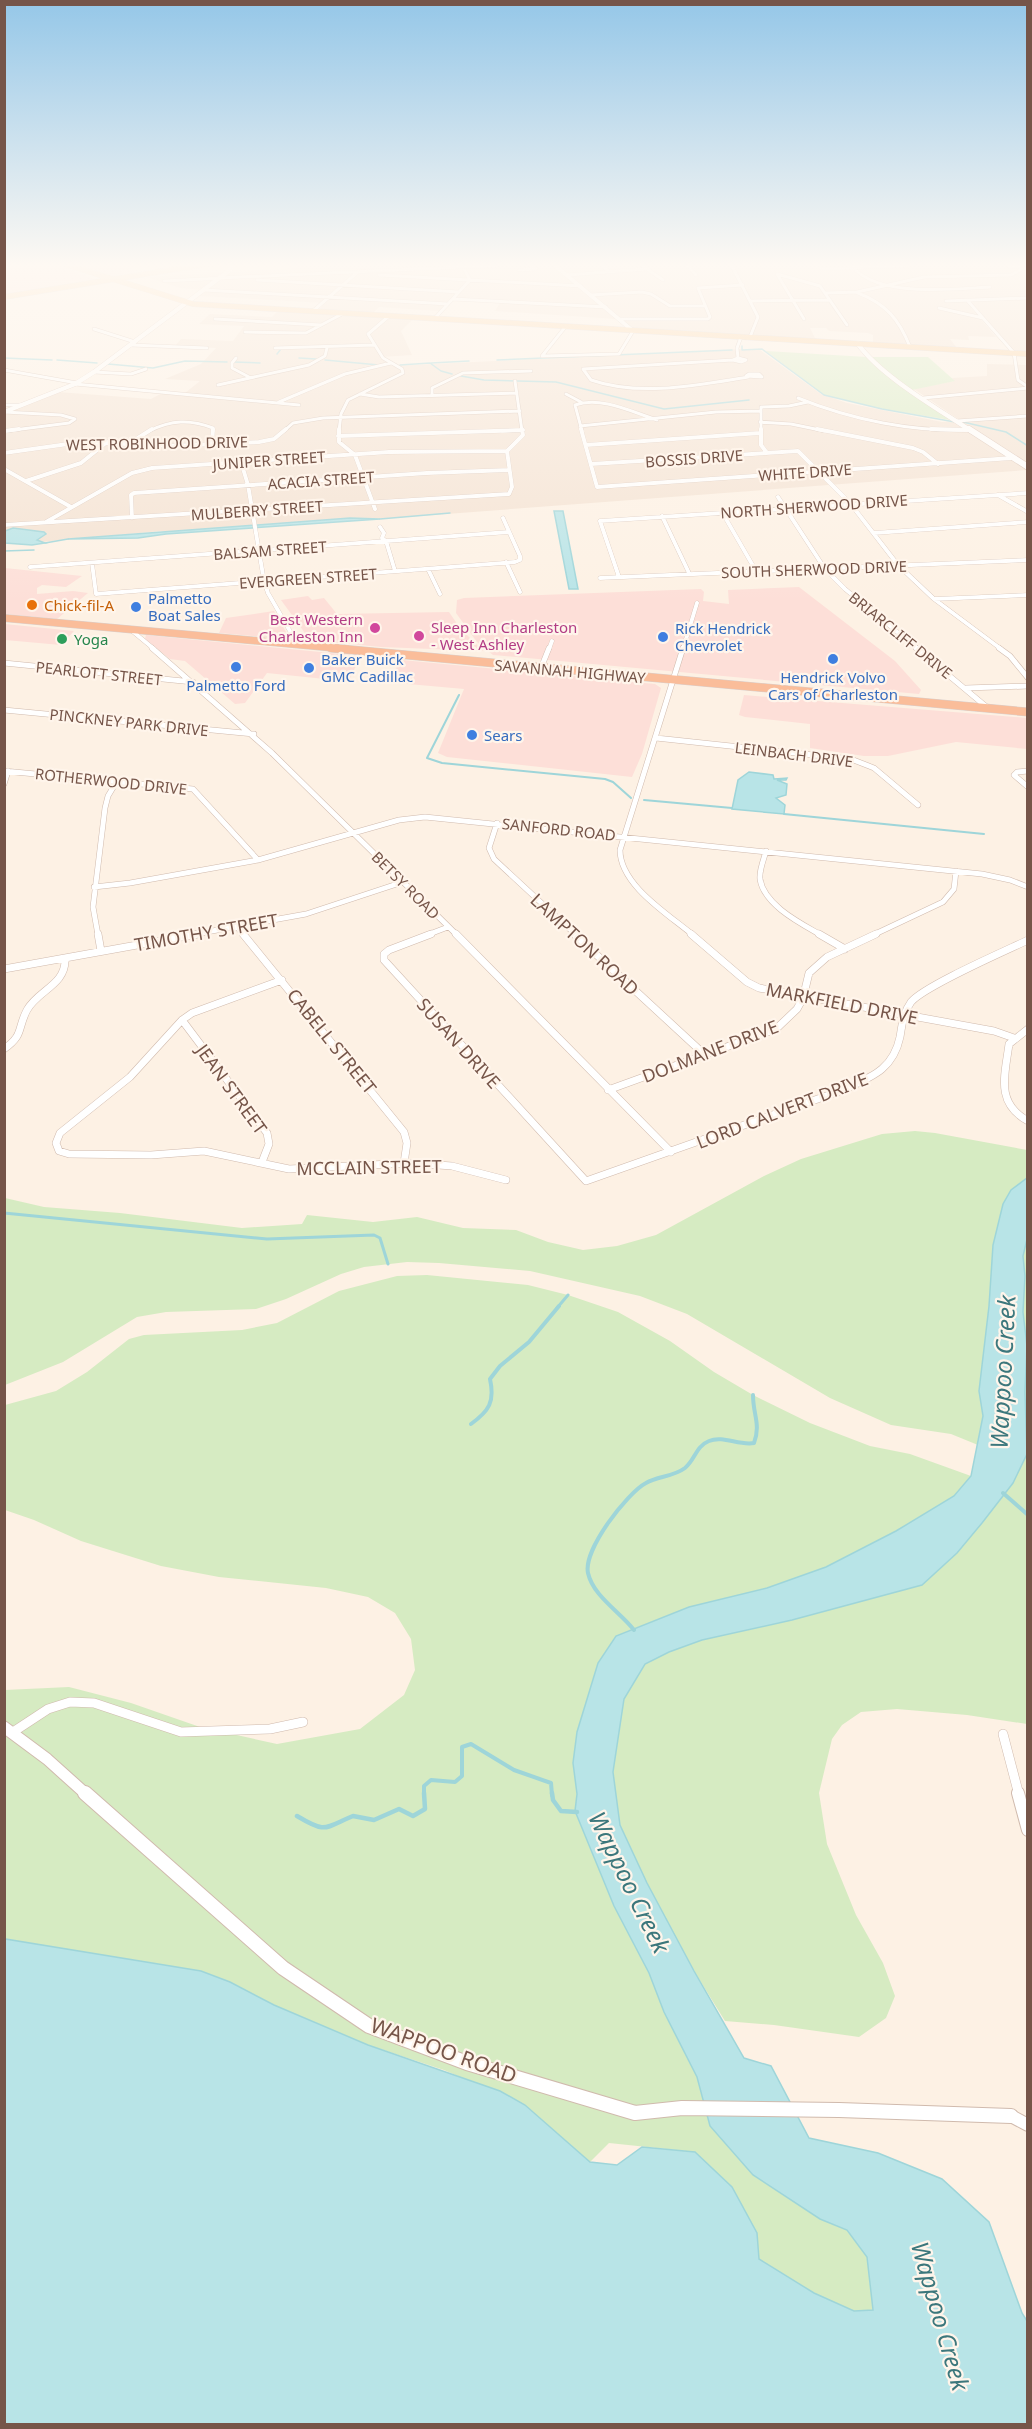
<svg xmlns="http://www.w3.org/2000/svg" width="1032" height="2429" font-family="'Noto Sans',sans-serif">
<rect width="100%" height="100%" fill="#fdf1e4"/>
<path fill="#f4e2d2" d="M303,262H1027V352L1014,351L975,307L971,308L996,337L968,336L969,340L950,339L957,348L873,343V335L868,333L829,331L826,328H810L816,340L627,328L616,319L495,311L501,301L451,298L439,311L379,307L373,313L320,309L324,303L199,296L205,290L180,288L146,277L302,268Z
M284,311L413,319L401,331L412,355L381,357L392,366L738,349L760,350L821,394L847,403L942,422L961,421L914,389L954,381L952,378L987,376V364L1027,365V470L380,519L350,518L184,531H161L41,542L37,540L46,534L5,537V413L58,392L151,399L166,391L185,393L200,381L165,379L201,364L216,348L175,346L181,339L233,341L244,326L199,324L210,314L272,317L277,312Z"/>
<path fill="#fddfd8" d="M5,262H48L94,279L5,295Z
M67,262H142L128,267L135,272L113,276Z
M5,568L82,576L66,587L42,585L37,588V594L73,591L88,593L57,619L5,614Z
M799,587L895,661L921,690L919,694L493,655L477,642L456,613L457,600L464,598L701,589L704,592L703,601L729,604L728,590Z
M308,596L312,600L324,598L337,614L449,612L460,628L483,651L381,647L310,640L281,600Z
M274,611L290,639L219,633L226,618Z
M4,624H5L74,631L61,645L5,640Z
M146,635L361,656L350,678L344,681L267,673L245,703L235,704L185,661L170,659L145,639Z
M402,660L655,684L661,688L642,754L632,777L447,757L438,753L464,689L386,682Z
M744,695L1027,718V749L956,742L888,756H864L810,748V724L745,717L739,715Z"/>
<path fill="#d6ebc2" d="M766,351L867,357H928L955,381L912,390L957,421L882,409L824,395Z
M915,1131L935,1133L1027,1150V1178L1011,1190L993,1245L989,1306L979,1391L983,1416L978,1445L951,1434L891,1425L830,1398L687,1314L640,1296L530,1271L439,1263L407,1262L364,1267L341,1274L286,1299L256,1309L166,1312L137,1317L63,1362L5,1385V1198L44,1207L120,1213L242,1228L302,1224L307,1215L373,1222L417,1217L463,1228L516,1230L548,1242L583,1250L617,1246L656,1235L764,1176L801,1159L882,1134Z
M1027,1235V1724L967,1715L897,1709L861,1712L842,1725L832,1739L819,1793L827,1844L856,1915L883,1963L895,1996L886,2018L859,2037L774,2025L725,2021L694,1971L647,1883L620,1825L613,1772L624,1699L645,1664L669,1652L702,1640L792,1620L922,1585L957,1553L1013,1483L1027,1454L1025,1392L1027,1346L1023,1312L1025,1276L1023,1256Z
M427,1275L528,1285L568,1295L618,1312L670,1341L714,1372L753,1395L810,1423L870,1446L910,1454L971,1476L954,1496L896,1531L826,1567L767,1588L689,1607L616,1636L598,1663L577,1732L573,1763L577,1794L575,1811L614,1906L649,1973L664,2012L697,2077L710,2126L753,2175L820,2219L847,2230L867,2257L873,2311H854L814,2293L759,2259L757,2233L732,2187L695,2152L609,2143L590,2162L525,2105L444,2070L368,2045L274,2005L230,1982L201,1971L5,1939V1690L69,1687L131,1703L200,1727L277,1744L360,1729L404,1695L415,1670L411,1639L395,1613L368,1597L326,1588L219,1577L161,1566L81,1541L34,1520L5,1510V1405L56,1391L87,1372L129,1339L144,1335L242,1330L277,1323L339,1291L397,1276Z"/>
<path fill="#b8e4e7" stroke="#9ed5d9" stroke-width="1.5" d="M554,511H563L578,589H569Z
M350,518L380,519L166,534L138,538L68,539Z
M13,528L44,532L46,534L37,540L45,543L32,545L5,543V531Z
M749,772L773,775L774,779L787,778L786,780H777L787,784L786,795L776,798L785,805L784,814L732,809L738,780Z
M1027,1178L1028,1235L1023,1256L1025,1276L1023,1312L1027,1346L1025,1392L1027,1454L1013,1483L982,1523L957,1553L922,1585L792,1620L702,1640L669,1652L645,1664L624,1699L613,1772L620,1825L647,1883L694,1971L744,2058L771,2066L809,2138L878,2153L942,2179L989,2222L1022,2313L1027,2321V2424H5V1939L201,1971L230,1982L274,2005L368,2045L500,2091L525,2105L590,2162L617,2165L642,2147L695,2152L732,2187L757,2233L759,2259L814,2293L854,2311L873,2310L867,2257L847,2230L820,2219L753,2175L710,2126L697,2077L664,2012L649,1973L614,1906L575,1811L577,1794L573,1763L577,1732L598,1663L616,1636L689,1607L767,1588L826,1567L896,1531L954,1496L971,1476L983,1416L979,1391L989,1306L993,1245L1003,1204L1011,1190Z"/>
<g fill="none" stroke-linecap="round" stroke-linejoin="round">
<path stroke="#9ed5d9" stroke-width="1.5" d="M742,346V350L762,349L824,395L882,409L955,422
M277,354L281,349
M4,358L52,360
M299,358L316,359
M57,360L97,363
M325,360L379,365
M497,360L732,350
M234,362L260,363
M431,363L469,361
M108,364L153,368L185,361L227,362
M400,365L430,363L441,371L452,374
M461,376L484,380L556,382L664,409L749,400
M963,422L1006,432L1028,446
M380,519L450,513
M45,543L68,539
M4,551L34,550"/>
<path stroke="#9ed5d9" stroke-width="2" d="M459,695L427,758L442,763L605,779L613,782L631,798
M644,800L732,808
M784,814L984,834"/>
<path stroke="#9ed5d9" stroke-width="3" d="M4,1213L267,1239L374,1235L380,1238L388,1264
M557,1308L568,1295"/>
<path stroke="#9ed5d9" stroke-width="4" d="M471,1424C489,1411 495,1402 490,1379L500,1366L529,1342L559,1306
M1003,1493L1028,1515
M634,1630C620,1612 593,1596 588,1573C583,1550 627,1493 646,1483C658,1476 673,1477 685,1468C695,1460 696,1446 709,1441C723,1435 739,1446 754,1443C761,1424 753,1415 753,1395
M424,1795V1786L431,1780L455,1782L462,1776V1747L471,1744L514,1770L551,1783L552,1795"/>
<path stroke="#9ed5d9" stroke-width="4.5" d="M552,1793L553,1800L561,1811L577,1812
M297,1816C327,1834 324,1828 353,1816L374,1820L399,1809L413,1816L425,1809L424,1793"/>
<g stroke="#d0baad" stroke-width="4">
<path id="minor-far5" d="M597,262L610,272
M637,262L663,280
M685,262L696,275
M730,262L758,317L750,337
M849,262C872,299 951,289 990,287
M990,262L1028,269
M307,263L321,262
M821,269L983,262
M519,270L536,269L532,264
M777,274L820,286L847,325
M777,274L804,319
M379,275L581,286
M568,275L646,269
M219,278L551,263
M257,280L459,292
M164,281L224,278
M204,290L448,304
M826,293L857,292L924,277L1011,275L1022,269
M858,293C886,304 899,319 910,347
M591,295L642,292L651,294L670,306H705
M453,299L606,307
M967,300L1014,353L1018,380L1028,387
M751,301L830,300
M946,301L1028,298
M939,308L983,318
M313,311L359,271
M435,318L470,280L463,267
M215,319L321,325
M620,319H708L710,317L698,288L743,285
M566,326L542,356L619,354L633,331
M94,329L135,342
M245,332L306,333L344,313
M131,345L207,348
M275,348L375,345
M236,358L232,363V368L249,377
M738,358L746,360L741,362L733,360Z
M738,358L737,348L741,337
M733,360L583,369L591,380C640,397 698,385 748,377
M4,370L77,383
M94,372L131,374L146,369
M749,374H759L762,377L746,376Z
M515,381L522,431
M75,384L299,405
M218,385L309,365L325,356L327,348
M360,394L379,397L517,393
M566,394L581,402
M432,395V388L463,373L531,371
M798,398C852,420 913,432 971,430
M923,398L1028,388
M279,402L345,374L391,363
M4,405H21
M4,412L61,415L75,419L69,423L6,431
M957,421L1028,416
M760,422L791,424L825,431
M580,426L716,412L761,411
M149,431C171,420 190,419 213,428V431
M284,431L293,423L323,418L520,411
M339,431L341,414L348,400L403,373L402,369L383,358L368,334L389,316
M502,431L523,430
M582,431L575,405C601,396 632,412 657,420
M761,431V407L789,406L808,402"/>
</g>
<g stroke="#d0baad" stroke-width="4.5">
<path id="minor-far4" d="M339,429V442L355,455L375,509
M581,429L597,487L1012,458
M761,429V445L767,453
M817,429L913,448L923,452L938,464
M931,429L971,430
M4,431L19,429
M338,436L523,430
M130,443L152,429
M212,444L213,429
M586,445L760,433
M4,453L82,442L170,446L259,442L274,439L286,429
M241,462L248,485L264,581L268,593L298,645
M591,464L798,451L850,503L898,565L934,599L1001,649
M4,469L71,507
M26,481L81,463L107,442
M998,495L1028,512
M778,497L825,569L845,589L918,649
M722,512L756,571
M662,516L689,573
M132,518L131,495L134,493L427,473L509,470
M46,522L132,473L152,468L389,452L507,451
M4,525L509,494L512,487L507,451L523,435L522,429
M380,527L384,533L382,538L386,541L395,571
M874,533L1028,522
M506,562L520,592
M92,563L96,594L515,562L520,560V556L503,518
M30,567L509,532
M428,569L440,594
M619,577L600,521L1028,493
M600,578L1028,560
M934,599L1028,595
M131,630L154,649
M549,649L552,641
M683,649L697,603"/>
</g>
<g stroke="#d0baad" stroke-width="6">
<path id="minor-far3" d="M152,648L272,753L457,935
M683,648L620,850C620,885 668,914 693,935
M916,648L989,709
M999,648L1010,656L1028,678
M4,663L193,682
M541,668L549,648
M966,688L1028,686
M4,710L254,734
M656,738L851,759L874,768L918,805
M4,771L193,789L258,860
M1028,771L1017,772L1014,775L1028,787
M4,784L8,771
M497,823L489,848L494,859L576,935
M766,851C764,859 759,870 760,879C764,905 800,923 821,935
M94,887L130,883L258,860L399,820L425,817L982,874L1010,880L1028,887
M237,927L244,935
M98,935L93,907L105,808L108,796L117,781
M190,935L306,914L403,882
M427,935L448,927
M873,935L943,902L954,889L956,871"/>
</g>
<g stroke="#d0baad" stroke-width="8">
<path id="minor-far2" d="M98,934L101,951
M243,934L404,1132L407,1143L404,1163
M431,934L389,950L384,954V960L586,1181L843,1090C871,1077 893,1070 900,1037C902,1025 903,1013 911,1002C924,986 1005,951 1028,940
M456,934L671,1152
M574,934L705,1055
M691,934L747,982L759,988L994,1031L1014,1038
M819,934L845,949
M4,969L198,934
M282,980L192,1013L182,1020L130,1077L60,1133L56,1143L59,1151L69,1154L151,1155L204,1151L289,1169L411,1163L452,1166L506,1180
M182,1020L267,1133L269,1144L262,1162
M1028,1029L1009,1044C1005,1075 995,1103 1028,1121
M4,1049C24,1035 17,1029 27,1010C38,990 66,985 65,959
M608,1090L776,1029L797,1009L803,998L809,973L827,957L876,934"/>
</g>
<g stroke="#d0baad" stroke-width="10">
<path id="minor-far1" d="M13,1732L48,1709L70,1702L94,1703L181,1732L270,1729L303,1722
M1003,1734L1019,1795"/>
</g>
<g stroke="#d0baad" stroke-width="14">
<path id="minor" d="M1018,1793L1028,1830
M1011,2116L1028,2125"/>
</g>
<g stroke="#d0baad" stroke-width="4.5">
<path id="tertiary-far2" d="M551,262L633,331"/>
</g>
<g stroke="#d0baad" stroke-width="13">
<path id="tertiary-far1" d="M4,1727L47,1759L87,1795"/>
</g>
<g stroke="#d0baad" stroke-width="16">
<path id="tertiary" d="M85,1793L283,1968L369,2026L467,2063L635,2113L682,2108L839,2110L1011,2116"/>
</g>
<g stroke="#d4b9aa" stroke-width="5">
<path id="secondary-far1" d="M858,344C882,377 937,408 971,431
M4,412L75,384L94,372L230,270L231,266L223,262"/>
</g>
<g stroke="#d4b9aa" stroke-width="7">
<path id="secondary" d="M969,429L1028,467"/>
</g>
<g stroke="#d9cfcc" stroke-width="6">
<path id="primary" d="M58,262L193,304L1028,354
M4,297L219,262"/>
</g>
<g stroke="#d9cfcc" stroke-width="8">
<path id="trunk-far1" d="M4,618L347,649"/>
</g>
<g stroke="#d9cfcc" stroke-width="9">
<path id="trunk" d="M331,648L1028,712"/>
</g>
<use href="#minor-far5" stroke="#fff" stroke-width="3"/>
<use href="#minor-far4" stroke="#fff" stroke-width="4"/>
<use href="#minor-far3" stroke="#fff" stroke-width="5"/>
<use href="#minor-far2" stroke="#fff" stroke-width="7"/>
<use href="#minor-far1" stroke="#fff" stroke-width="9"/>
<use href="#minor" stroke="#fff" stroke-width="12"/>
<use href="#tertiary-far2" stroke="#fff" stroke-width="4"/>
<use href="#tertiary-far1" stroke="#fff" stroke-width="11"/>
<use href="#tertiary" stroke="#fff" stroke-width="14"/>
<use href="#secondary-far1" stroke="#fff" stroke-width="4.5"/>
<use href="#secondary" stroke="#fff" stroke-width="6"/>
<use href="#primary" stroke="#fcd09b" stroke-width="5"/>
<use href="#trunk-far1" stroke="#fabd9a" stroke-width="7"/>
<use href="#trunk" stroke="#fabd9a" stroke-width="8"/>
</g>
<linearGradient id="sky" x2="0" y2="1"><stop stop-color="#95c7e8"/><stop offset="0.44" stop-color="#fef9f3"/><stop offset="1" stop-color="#fef9f3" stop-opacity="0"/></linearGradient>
<rect width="1032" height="602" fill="url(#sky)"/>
<circle fill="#e8710a" stroke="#fff5eb" stroke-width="2" cx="32" cy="605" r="6"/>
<g fill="#3f7fe0" stroke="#fff5eb" stroke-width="2">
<circle cx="136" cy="607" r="6"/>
<circle cx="663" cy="637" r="6"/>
<circle cx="833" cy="659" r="6"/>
<circle cx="236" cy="667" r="6"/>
<circle cx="309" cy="668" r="6"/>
<circle cx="472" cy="735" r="6"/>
</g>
<g fill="#d1479c" stroke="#fff5eb" stroke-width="2">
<circle cx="375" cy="628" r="6"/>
<circle cx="419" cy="636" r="6"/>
</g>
<circle fill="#2e9e5b" stroke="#fff5eb" stroke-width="2" cx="62" cy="639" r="6"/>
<g text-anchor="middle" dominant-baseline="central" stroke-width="4.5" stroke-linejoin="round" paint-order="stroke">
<g font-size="15" fill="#765549" stroke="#fff5eb">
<text transform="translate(157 443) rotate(-1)">WEST ROBINHOOD DRIVE</text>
<text transform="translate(694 458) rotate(-4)">BOSSIS DRIVE</text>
<text transform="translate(269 460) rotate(-4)">JUNIPER STREET</text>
<text transform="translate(805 472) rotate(-4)">WHITE DRIVE</text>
<text transform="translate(321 480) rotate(-4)">ACACIA STREET</text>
<text transform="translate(814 506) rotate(-4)">NORTH SHERWOOD DRIVE</text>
<text transform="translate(257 510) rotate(-4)">MULBERRY STREET</text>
<text transform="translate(270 550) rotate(-4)">BALSAM STREET</text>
<text transform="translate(814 569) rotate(-2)">SOUTH SHERWOOD DRIVE</text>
<text transform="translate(308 578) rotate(-4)">EVERGREEN STREET</text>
<text transform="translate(901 635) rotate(39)">BRIARCLIFF DRIVE</text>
<text transform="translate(570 671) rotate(5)">SAVANNAH HIGHWAY</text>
<text transform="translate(99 673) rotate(6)">PEARLOTT STREET</text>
<text transform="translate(129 722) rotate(6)">PINCKNEY PARK DRIVE</text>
<text transform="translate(794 754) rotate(7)">LEINBACH DRIVE</text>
<text transform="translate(111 781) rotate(6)">ROTHERWOOD DRIVE</text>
<text transform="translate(559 829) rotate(6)">SANFORD ROAD</text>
<text transform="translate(406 885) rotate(45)">BETSY ROAD</text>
</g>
<g font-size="15" fill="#366cbe" stroke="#fff5eb" text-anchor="start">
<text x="148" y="598">Palmetto<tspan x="148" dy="17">Boat Sales</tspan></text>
<text x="675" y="628">Rick Hendrick<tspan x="675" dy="17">Chevrolet</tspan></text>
<text x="321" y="659">Baker Buick<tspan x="321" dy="17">GMC Cadillac</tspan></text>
<text x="833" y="677" text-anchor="middle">Hendrick Volvo<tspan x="833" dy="17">Cars of Charleston</tspan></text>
<text x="236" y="685" text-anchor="middle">Palmetto Ford</text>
<text x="484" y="735">Sears</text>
</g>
<g font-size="15" fill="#c56008" stroke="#fff5eb" text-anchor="start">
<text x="44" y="605">Chick-fil-A</text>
</g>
<g font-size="15" fill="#b23c85" stroke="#fff5eb" text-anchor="end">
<text x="363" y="619">Best Western<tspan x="363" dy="17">Charleston Inn</tspan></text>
<text x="431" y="627" text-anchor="start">Sleep Inn Charleston<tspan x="431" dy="17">- West Ashley</tspan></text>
</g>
<g font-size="15" fill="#27864d" stroke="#fff5eb" text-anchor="start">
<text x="74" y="639">Yoga</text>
</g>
<g font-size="18" fill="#765549" stroke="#fff5eb">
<text transform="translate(206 932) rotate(-10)">TIMOTHY STREET</text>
<text transform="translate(585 944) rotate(43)">LAMPTON ROAD</text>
<text transform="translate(842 1003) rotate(11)">MARKFIELD DRIVE</text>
<text transform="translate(332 1041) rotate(51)">CABELL STREET</text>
<text transform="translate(459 1043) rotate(48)">SUSAN DRIVE</text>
<text transform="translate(710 1051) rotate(-21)">DOLMANE DRIVE</text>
<text transform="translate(232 1089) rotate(54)">JEAN STREET</text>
<text transform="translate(782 1110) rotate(-21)">LORD CALVERT DRIVE</text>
<text transform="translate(369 1167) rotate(-1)">MCCLAIN STREET</text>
</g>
<g font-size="21" fill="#765549" stroke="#fff5eb">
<text transform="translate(444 2050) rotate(20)">WAPPOO ROAD</text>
</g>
<g font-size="24" font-style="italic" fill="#3c777c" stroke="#fff5eb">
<text transform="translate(1002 1372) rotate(-87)">Wappoo Creek</text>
<text transform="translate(630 1882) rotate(64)">Wappoo Creek</text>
<text transform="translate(941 2316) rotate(74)">Wappoo Creek</text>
</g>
</g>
<rect width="1032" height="2429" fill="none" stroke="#765549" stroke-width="12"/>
</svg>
